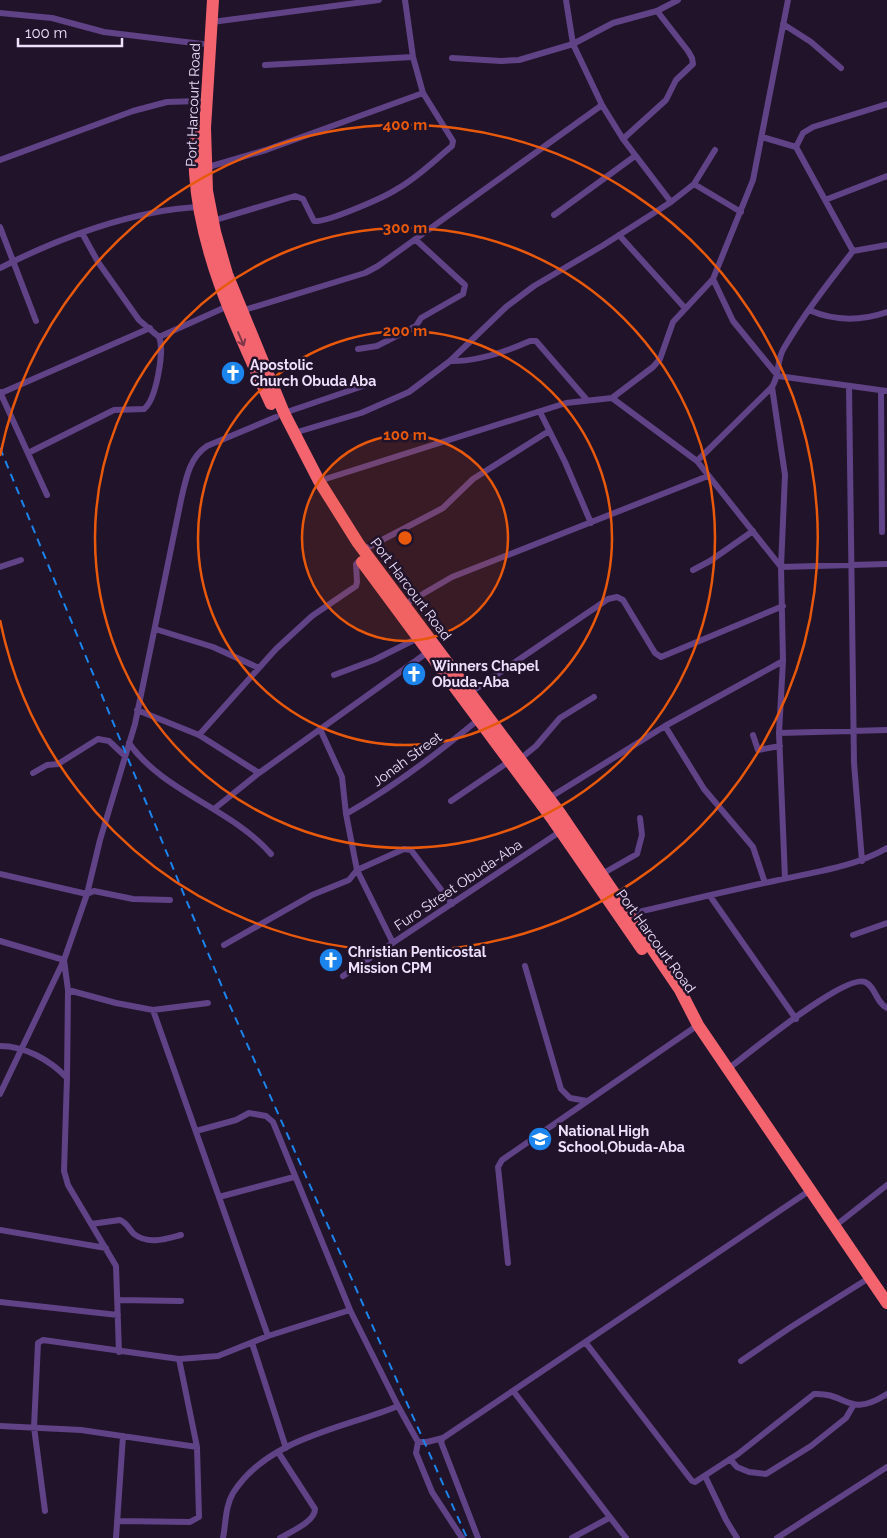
<svg xmlns="http://www.w3.org/2000/svg" width="887" height="1538" font-family="Raleway,sans-serif">
<rect width="100%" height="100%" fill="#21132a"/>
<g fill="none" stroke-linecap="round" stroke-linejoin="round">
<path stroke="#604286" stroke-width="6" d="M566,0L573,44L602,105L623,139L671,202
M0,13L52,18L104,32L202,44
M212,22L379,0
M783,24L811,42L841,68
M452,58L501,61L519,60L573,44L613,23L657,11L678,0
M265,65L413,57
M762,137L796,147L853,251
M623,139L666,100L676,80L693,64L692,58L688,51L657,11
M796,147L803,133L813,127L887,104
M0,160L133,111L167,102L198,101
M205,168L266,150L423,93
M694,184L741,212
M825,200L887,176
M554,215L635,156
M212,221L295,196L303,199L314,221C326,223 385,197 397,189C417,178 435,160 452,146L453,141L423,93L413,57L405,0
M0,227L36,321
M619,235L684,307
M0,268C59,238 133,210 200,207
M713,279L733,321L778,376L887,391
M809,310C834,321 861,321 887,312
M241,311L365,273L378,266L602,105
M159,337L228,306
M358,349L377,346L416,326L421,318L463,294L465,285L416,240
M450,361C477,362 505,352 530,341H536L587,400
M849,386L854,763L862,861
M772,387L785,475L781,567L887,564
M881,391L882,532
M0,392L47,495
M1,393L150,328
M612,398L697,461L781,567L783,661L779,733L785,878
M540,412L565,462L591,523
M284,413L366,385
M294,433L361,413L409,392L450,361L506,307L534,286L602,246L671,202L694,184L715,150
M28,453L114,410L144,409C156,400 165,350 159,337L139,320L98,262L82,233
M697,461L772,387C780,375 776,361 784,348C804,314 829,282 853,251L887,245
M319,481L566,403L612,398L653,367L660,359L673,322L713,279L753,180L788,0
M363,550L443,508L473,479L549,431
M0,567L21,560
M693,570L710,561L753,531
M404,605L452,577L708,476
M155,629L213,647L259,668
M334,675L374,660L418,638
M471,692L608,599L617,597L623,600L655,653L661,657L783,606
M137,710L199,735L259,773
M665,726L704,789L753,847L765,883
M320,729L342,777L346,814L357,870L393,943
M779,733L887,730
M199,735L276,649L312,616L356,586L357,582L356,564L360,560
M753,735L758,750L780,746
M129,743C163,792 231,808 271,854
M520,759L536,746L560,718L594,697
M33,773L47,765L58,764L98,739L109,741L125,756
M549,798L665,726L783,661
M451,801L510,761
M214,809L259,773L428,652
M346,814C394,787 437,754 479,719
M0,874L87,894L94,891L133,899L170,900
M602,874L637,854L642,835L640,818
M710,896L796,1019
M629,914C677,903 726,891 774,881C813,872 852,868 887,848
M853,935L887,923
M0,941L64,960L68,990L67,1078
M224,945L312,895L349,880L357,870L404,849L411,850L452,904
M525,966L561,1089L570,1098L587,1101
M343,976L561,831
M68,990L116,1003L153,1010L208,1003
M153,1010L268,1336
M0,1046C25,1046 50,1060 67,1078L64,1171L68,1185L116,1266L119,1352
M728,1069C748,1054 845,973 865,982C876,987 876,1003 887,1008
M0,1094L64,960L87,894L100,840L135,724L181,500C186,479 189,458 207,446L276,417
M196,1131L236,1120L249,1113L266,1116L273,1122L350,1310L398,1406
M219,1197L294,1177
M91,1224L120,1220C127,1223 129,1229 134,1234C148,1245 166,1239 181,1235
M835,1226L887,1185
M0,1230L106,1248
M508,1263L498,1167L502,1160L698,1025
M118,1300L181,1301
M0,1302L118,1315
M252,1343L286,1448
M586,1343L692,1481L695,1482L738,1454L814,1394C847,1392 848,1419 887,1394
M179,1359L218,1356L268,1336L350,1310
M741,1361L791,1327L869,1278
M514,1392L626,1538
M0,1426L81,1430L197,1447
M443,1438L441,1442L478,1538
M418,1442L416,1453L432,1492L462,1538
M278,1452L315,1509C315,1522 290,1532 280,1538
M730,1459L737,1467L749,1472L766,1474L811,1446L846,1418L853,1406
M705,1476L726,1520L737,1538
M45,1511L34,1427L38,1343L43,1340L179,1359L197,1447L199,1517L190,1522L117,1521
M116,1538L123,1436
M223,1538C226,1523 225,1507 233,1493C268,1438 342,1429 398,1406L418,1442H427L443,1438L809,1191
M572,1538L609,1518
M777,1538L887,1467"/>
<path stroke="#f3646f" stroke-width="12" d="M213,0L205,128L207,191L215,232L227,274L284,413L319,481L358,543L560,813L680,990L698,1025L887,1303
M197,123C196,139 194,156 195,173C200,254 238,332 271,404
M362,562L553,820L642,949"/>
<path stroke="#1b84ed" stroke-width="2" stroke-dasharray="8 6" stroke-linecap="butt" d="M0,448L227,999L467,1538"/>
</g>
<defs><path id="oneway-shaft" d="M-6 0H5M1.5-3L5.5 0L1.5 3" fill="none" stroke-width="1.6" stroke-linecap="round" stroke-linejoin="round" transform="scale(1.25)"/></defs>
<use stroke="#7f3749" href="#oneway-shaft" transform="translate(241 339) rotate(67)"/>
<circle cx="405" cy="538" r="103" fill="#e8590c" fill-opacity=".12"/>
<g fill="none" stroke="#e8590c" stroke-width="2.5">
<circle cx="405" cy="538" r="103"/>
<circle cx="405" cy="538" r="207"/>
<circle cx="405" cy="538" r="310"/>
<path d="M0 456A413 413 0 1 1 0 620"/>
</g>
<defs>
<g id="church-disc" transform="scale(1.25)"><circle r="9.5" fill="#1b84ed" stroke="#21132a"/><path d="M-1.2-6h2.4v3.5h3.3v2.4h-3.3V6h-2.4V-.1h-3.3v-2.4h3.3Z" fill="#fff"/></g>
<g id="school-disc" transform="scale(1.25)"><circle r="9.5" fill="#1b84ed" stroke="#21132a"/><path d="M0-5L7-2L0 1L-7-2ZM-4 1L0 2.5L4 1V4Q0 6-4 4Z" fill="#fff"/></g>
</defs>
<g fill-rule="evenodd">
<use href="#church-disc" x="233" y="373"/>
<use href="#church-disc" x="414" y="674"/>
<use href="#church-disc" x="331" y="960"/>
<use href="#school-disc" x="540" y="1139"/>
</g>
<g text-anchor="middle" dominant-baseline="central" stroke-width="5" stroke-linejoin="round" paint-order="stroke">
<g font-size="14" fill="#eedffd" stroke="#21132a">
<text transform="translate(193 105) rotate(-88)">Port Harcourt Road</text>
<text transform="translate(411 589) rotate(53)">Port Harcourt Road</text>
<text transform="translate(407 759) rotate(-36)">Jonah Street</text>
<text transform="translate(458 885) rotate(-34)">Furo Street Obuda-Aba</text>
<text transform="translate(656 941) rotate(54)">Port Harcourt Road</text>
</g>
<g font-size="14" font-weight="bold" fill="#eedffd" stroke="#21132a" text-anchor="start">
<text x="250" y="365">Apostolic<tspan x="250" dy="16">Church Obuda Aba</tspan></text>
<text x="432" y="666">Winners Chapel<tspan x="432" dy="16">Obuda-Aba</tspan></text>
<text x="348" y="952">Christian Penticostal<tspan x="348" dy="16">Mission CPM</tspan></text>
<text x="558" y="1131">National High<tspan x="558" dy="16">School,Obuda-Aba</tspan></text>
</g>
</g>
<circle cx="405" cy="538" r="8" fill="#e8590c" stroke="#21132a" stroke-width="2.5"/>
<g font-size="15" text-anchor="middle" font-weight="bold" fill="#e8590c" stroke="#21132a" stroke-width="5" stroke-linejoin="round" paint-order="stroke">
<text x="405" y="130">400 m</text>
<text x="405" y="233">300 m</text>
<text x="405" y="336">200 m</text>
<text x="405" y="440">100 m</text>
</g>
<path d="M18 38v8h104v-8" fill="none" stroke="#eedffd" stroke-width="2.5"/>
<text x="25" y="38" font-size="15" fill="#eedffd" stroke="#21132a" stroke-width="4" paint-order="stroke">100 m</text>
</svg>
